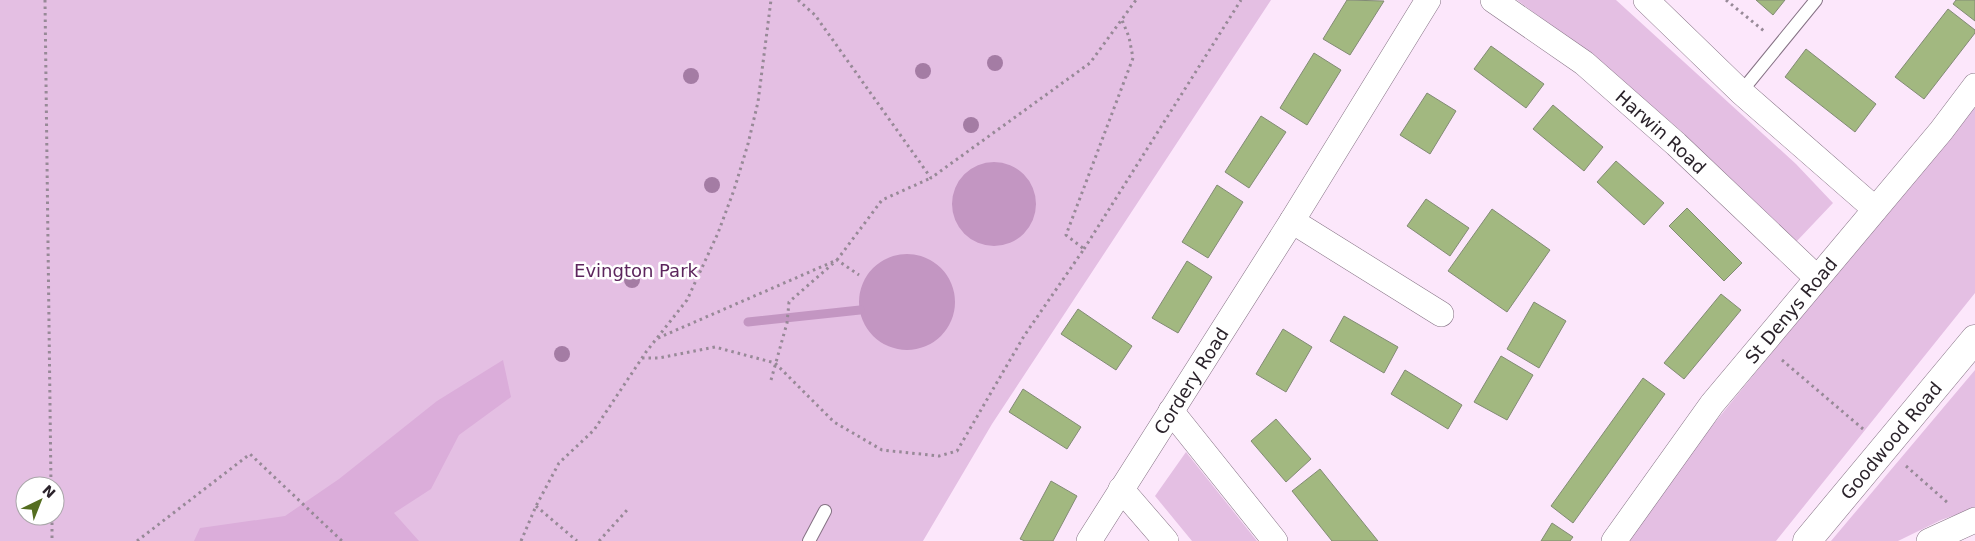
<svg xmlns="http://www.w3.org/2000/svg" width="1975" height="541" font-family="'DejaVu Sans',sans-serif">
<rect width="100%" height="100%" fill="#fce7fb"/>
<path fill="#e4bfe3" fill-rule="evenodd" d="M0,0H1271L992,424L923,541H0ZM25,486H55V516H25Z
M1517,0H1616L1796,164L1833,203L1796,242L1734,186L1680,130L1591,55Z
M1975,103V293L1776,541H1629L1707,432Z
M1975,370V508L1941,520L1898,541H1831Z
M1186,452L1257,541H1192L1155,496Z"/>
<path fill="#dbadda" d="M503,360L511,397L459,435L431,489L394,513L419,541H194L200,528L285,516L339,479L437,401Z"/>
<path fill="#c396c2" d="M952 204a42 42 0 1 1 84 0a42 42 0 1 1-84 0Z
M859 302a48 48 0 1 1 96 0a48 48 0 1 1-96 0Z"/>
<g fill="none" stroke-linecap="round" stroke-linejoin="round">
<path stroke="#c396c2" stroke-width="9" d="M748,322L860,310"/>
</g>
<path fill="#a2b880" stroke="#828b74" d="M1347,0L1384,1L1350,55L1323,39Z
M1756,0H1785L1773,15Z
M1956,0H1975V21L1953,4Z
M1948,9L1975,30V33L1924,99L1895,77Z
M1491,46L1544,84L1526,108L1474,69Z
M1806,49L1876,104L1855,132L1785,77Z
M1314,53L1341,70L1307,125L1280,108Z
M1427,93L1456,111L1430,154L1400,135Z
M1553,105L1603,147L1584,171L1533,129Z
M1261,116L1286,132L1249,188L1225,172Z
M1616,161L1664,203L1644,225L1597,182Z
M1217,185L1243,202L1208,258L1182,242Z
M1426,199L1469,228L1450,256L1407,226Z
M1687,208L1742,263L1724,281L1669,226Z
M1492,209L1550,250L1507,312L1448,271Z
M1187,261L1212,277L1178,333L1152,318Z
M1721,294L1741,310L1684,379L1664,363Z
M1534,302L1566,321L1539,368L1507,349Z
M1078,309L1132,346L1116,370L1061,334Z
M1344,316L1398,347L1384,373L1330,341Z
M1283,329L1312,347L1286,392L1256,374Z
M1501,356L1533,375L1507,420L1474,402Z
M1405,370L1462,405L1448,429L1391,394Z
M1643,378L1665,394L1573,523L1551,506Z
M1023,389L1081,427L1067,449L1009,412Z
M1276,419L1311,459L1286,482L1251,441Z
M1320,469L1378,541H1332L1292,491Z
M1051,481L1077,496L1053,541H1025L1020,539Z
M1552,523L1573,537L1570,541H1541Z"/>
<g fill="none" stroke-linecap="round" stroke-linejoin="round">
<g stroke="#857284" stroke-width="14">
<path id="lane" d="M1741,92L1816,0
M809,541L825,511"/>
</g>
<g stroke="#857284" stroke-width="26">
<g id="street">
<path id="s1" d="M1493,0L1584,63L1676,144L1817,278"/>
<path d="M1646,0L1741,92L1875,209"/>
<path d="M1292,221L1441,314"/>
<path d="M1171,411L1275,541"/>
<path d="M1121,489L1166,541"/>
<path id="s2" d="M1089,541L1292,221L1428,0"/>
<path id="s3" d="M1614,541L1712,404L1941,131L1975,86"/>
<path d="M1929,541L1975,520"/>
</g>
</g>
<g stroke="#857284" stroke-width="29">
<g id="secondary">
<path id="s4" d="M1807,541L1975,339"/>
</g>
</g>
<path stroke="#978997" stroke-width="3" stroke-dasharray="2.5 4" stroke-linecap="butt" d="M45,0L51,486
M798,0L815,15L931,178L1090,63L1136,0
M1726,0L1764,31
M1084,249L1241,0
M658,338L837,260L882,200L931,178
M642,358H659L715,347L775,363L834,422L882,450L939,456L957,451L1024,336L1084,249L1066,235L1133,58L1129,37L1122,20
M1782,360L1863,429
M771,380L787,323L789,302L837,260L859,275
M1906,466L1948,503
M536,506L577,541
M52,516V541
M137,541L250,454L342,541
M521,541L536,506L559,463L594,430L646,352L687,300L718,233L734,190L748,144L758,102L771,0
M599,541L628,509"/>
<use href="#lane" stroke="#fff" stroke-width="12"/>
<use href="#street" stroke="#fff" stroke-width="25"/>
<use href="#secondary" stroke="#fff" stroke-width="28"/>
</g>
<g fill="#a47ca4">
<circle cx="995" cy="63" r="8"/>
<circle cx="923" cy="71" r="8"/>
<circle cx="691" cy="76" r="8"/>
<circle cx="971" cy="125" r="8"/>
<circle cx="712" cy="185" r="8"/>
<circle cx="632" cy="280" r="8"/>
<circle cx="562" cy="354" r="8"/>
</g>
<g text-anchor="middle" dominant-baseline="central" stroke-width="5" stroke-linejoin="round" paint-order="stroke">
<g font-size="18" fill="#2b232b" stroke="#fff">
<text stroke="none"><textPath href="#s1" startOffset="214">Harwin Road</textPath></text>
<text stroke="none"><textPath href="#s3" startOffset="291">St Denys Road</textPath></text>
<text stroke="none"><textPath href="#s2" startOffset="190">Cordery Road</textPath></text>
<text stroke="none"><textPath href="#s4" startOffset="131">Goodwood Road</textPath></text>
</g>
<g font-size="18" fill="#5c255d" stroke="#fff">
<text x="636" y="270">Evington Park</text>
</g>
</g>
<g transform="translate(40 501) rotate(43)"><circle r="24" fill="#ffffff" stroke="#aaa7aa"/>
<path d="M0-4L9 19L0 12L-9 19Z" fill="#556e20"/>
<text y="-8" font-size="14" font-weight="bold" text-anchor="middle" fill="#2b232b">N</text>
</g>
</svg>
